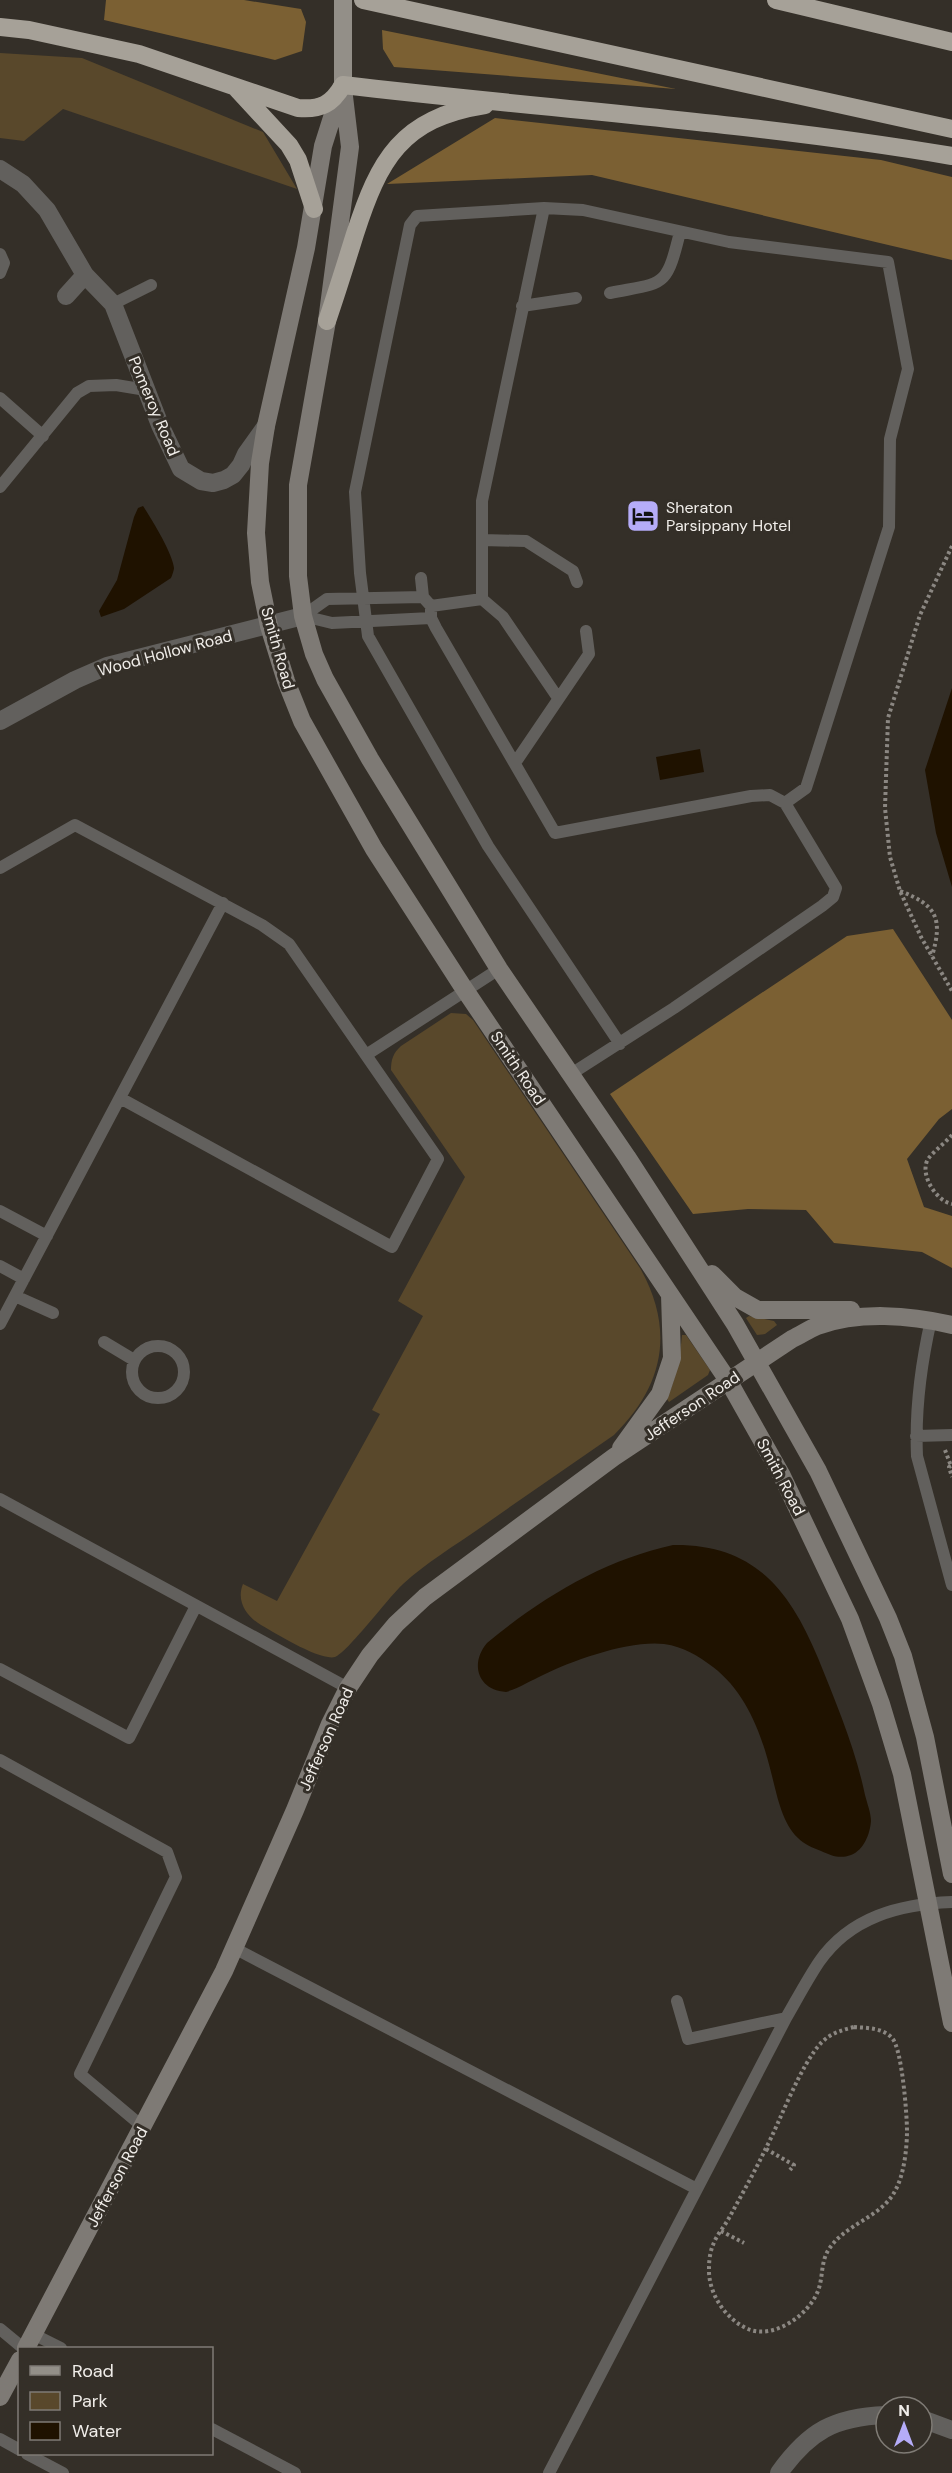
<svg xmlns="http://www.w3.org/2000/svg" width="952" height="2473" font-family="'DM Sans',sans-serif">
<rect width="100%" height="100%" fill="#342f28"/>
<path fill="#59482b" d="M0,53L82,58L263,132L297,189L63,109L24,141L0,138Z
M451,1013L466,1014L473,1020L640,1268C675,1330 664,1386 614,1435C569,1466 524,1497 480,1528C454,1546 426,1563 403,1584C388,1598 347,1653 335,1657C320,1661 275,1633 261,1625C246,1616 236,1601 243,1584L277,1601L380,1414L372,1410L423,1316L398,1301L465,1177L391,1070C391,1060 393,1053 401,1046Z
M749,1316L774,1321L777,1325L765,1334L757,1335L746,1318Z
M682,1335H686L710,1370L708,1375L669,1402L667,1399C676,1378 680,1358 682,1335Z"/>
<path fill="#7b6033" d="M106,0H244L301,9L306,22L302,51L275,60L104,20Z
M382,30L676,89L394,67L383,49Z
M495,118L881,160L952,177V260L592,175L387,184Z
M893,929L952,1020V1109L939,1119L907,1159L924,1207L952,1216V1268L922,1252L834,1243L806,1210L748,1209L693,1214L610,1094L847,936Z"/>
<path fill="#1f1200" d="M143,506C151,518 173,554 174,568C174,570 172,576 171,578L124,609L101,617L99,611L117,580L134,517L138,508Z
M952,688V887L936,833L925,770Z
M700,749L704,772L660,780L656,757Z
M673,1545C753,1544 789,1588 818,1658C836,1703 855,1747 865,1795C867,1803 871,1813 871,1821C870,1834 864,1850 851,1855C840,1859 832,1856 821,1851C813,1848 804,1844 798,1838C782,1823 777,1795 772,1776C762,1735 747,1693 713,1667C697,1655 684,1647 664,1644C630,1640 573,1660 543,1675C530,1681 519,1688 506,1692C477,1690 470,1663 487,1643C541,1598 604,1560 673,1545Z"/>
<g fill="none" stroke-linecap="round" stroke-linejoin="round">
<path stroke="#8b8782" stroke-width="4" stroke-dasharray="3 3" stroke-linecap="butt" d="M952,546L920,615L888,718L885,808L890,857L900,891L921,937L952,991
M900,891C937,905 943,919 932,956
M952,1135C945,1143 934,1151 928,1159C919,1174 936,1201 952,1204
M945,1450L951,1466
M951,1466L949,1467L952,1477
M854,2027C868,2028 883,2028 892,2038C902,2048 907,2115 907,2131C907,2148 904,2174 896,2189C883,2217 846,2223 829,2249C821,2261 823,2275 819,2288C811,2314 774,2340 748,2329C725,2319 708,2293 709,2268C709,2261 710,2252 713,2245C716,2236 724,2227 729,2218C741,2196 754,2173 765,2150C780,2122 801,2063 822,2042C831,2033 842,2030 854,2027Z
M766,2149L794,2165L790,2170
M721,2231L744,2243"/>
<path stroke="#62605d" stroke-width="12" d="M544,208L482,501V599L503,617L558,698
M0,254L4,263L0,273
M610,293C665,282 666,289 680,232
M113,304L151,285
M522,306L576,298
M0,398L43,436
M0,487L77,393L89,386L116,385L146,390
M482,540L526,541L573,571L577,582
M421,578L423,597L431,606V618L436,628L555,833L751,796L770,795L785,803L836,888L833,897L822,906L674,1008L571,1074
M431,606L482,599
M303,616L332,623L431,618
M303,616L327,599L423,597
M515,763L589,654L586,631
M0,868L75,825L262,925L289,944L438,1159L392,1247L120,1098
M620,1044L488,846L368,636L360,573L355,492L410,225L417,216L544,208L583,210L729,242L888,262L908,369L890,439L889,527L806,788L785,803
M366,1055L499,969
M0,1211L47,1236
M0,1266L24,1279
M15,1296L53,1313
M931,1320C921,1364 915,1411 917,1456L952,1585
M0,1324L223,903
M104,1342L134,1360
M132 1372a26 26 0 1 1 52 0a26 26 0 1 1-52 0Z
M916,1436L952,1435
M0,1499L348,1688
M0,1669L129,1738L196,1606
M0,1760L167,1852L176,1877L80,2074L143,2127
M234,1948L697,2189
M677,2001L688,2039L786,2018
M0,2329L23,2348
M33,2334L61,2348
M212,2429L295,2473
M0,2439L20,2450
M27,2454L63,2473
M549,2473L786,2018C797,1999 807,1980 819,1962C850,1917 900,1904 952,1902"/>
<path stroke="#62605d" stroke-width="18" d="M0,169L23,184L47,210L85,275L113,304L160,425L181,469L201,481L213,483L224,480L233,475L241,465L246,454L266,426
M66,296L85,275
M0,721L75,680L107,666L303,616
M922,2419L952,2430
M779,2473C809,2431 834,2417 886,2415"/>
<path stroke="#7e7a75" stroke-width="18" d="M342,86L323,146L306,248L266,426L260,463L256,533L260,582L269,626L286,681L302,721L374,849L461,984L729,1382L782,1476L850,1619L881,1704L902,1774L952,2023
M343,88L350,147L327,321L298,485V576L303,616L314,654L325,679L370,759L499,969L627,1157L735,1324L818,1471L888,1618L903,1656L925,1737L952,1874
M712,1274L735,1297L758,1310H851
M621,1448L660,1394L672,1358L670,1295
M26,2348L224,1971L295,1810L330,1724L348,1688L370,1655L396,1624L425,1597L614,1457L792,1339C801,1335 809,1329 817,1326C859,1311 910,1315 952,1325
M0,2397L20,2360"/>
<path stroke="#938f88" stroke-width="18" d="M343,85V0"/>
<path stroke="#a6a198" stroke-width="18" d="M363,0L952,129
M776,0L952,42
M0,27L29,30L139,54L298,108C321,110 332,104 343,85C546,109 750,122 952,156
M237,89L289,145L298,160L314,209
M327,321C337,292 346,263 355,234C379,160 401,118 485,105"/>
</g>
<defs>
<g id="hotel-square" transform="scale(1.725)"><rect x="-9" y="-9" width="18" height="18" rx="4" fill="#b5acf8" stroke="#342f28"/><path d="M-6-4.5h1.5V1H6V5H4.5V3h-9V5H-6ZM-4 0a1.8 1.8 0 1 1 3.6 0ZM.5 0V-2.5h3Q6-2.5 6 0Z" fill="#111"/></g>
</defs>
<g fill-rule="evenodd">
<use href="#hotel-square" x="643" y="516"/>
</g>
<g text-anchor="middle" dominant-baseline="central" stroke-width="6" stroke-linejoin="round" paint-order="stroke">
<g font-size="16" fill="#f0ede9" stroke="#342f28">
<text transform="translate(154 406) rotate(67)">Pomeroy Road</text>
<text transform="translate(278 648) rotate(74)">Smith Road</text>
<text transform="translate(165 653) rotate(-15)">Wood Hollow Road</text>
<text transform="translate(518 1068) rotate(56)">Smith Road</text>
<text transform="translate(692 1406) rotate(-34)">Jefferson Road</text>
<text transform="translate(781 1477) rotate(62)">Smith Road</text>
<text transform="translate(326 1739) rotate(-66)">Jefferson Road</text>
<text transform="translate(117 2177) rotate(-62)">Jefferson Road</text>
</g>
<g font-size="16" fill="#f0ede9" stroke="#342f28" text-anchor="start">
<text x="666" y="507">Sheraton<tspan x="666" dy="18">Parsippany Hotel</tspan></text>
</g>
</g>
<rect x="18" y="2347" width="195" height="108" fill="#342f28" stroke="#7f7b75" stroke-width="1.5"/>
<rect x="30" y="2366" width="30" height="9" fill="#938f88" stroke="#7f7b75" stroke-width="1.5"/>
<text x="72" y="2377" font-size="18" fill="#f0ede9">Road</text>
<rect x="30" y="2392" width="30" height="18" fill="#59482b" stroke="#7f7b75" stroke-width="1.5"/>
<text x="72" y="2407" font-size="18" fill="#f0ede9">Park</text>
<rect x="30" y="2422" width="30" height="18" fill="#1f1200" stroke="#7f7b75" stroke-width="1.5"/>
<text x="72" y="2437" font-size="18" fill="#f0ede9">Water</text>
<g transform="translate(904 2425)"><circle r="28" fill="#342f28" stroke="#7f7b75" stroke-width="1.5"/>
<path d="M0-4.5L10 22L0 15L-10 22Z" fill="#b5acf8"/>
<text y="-9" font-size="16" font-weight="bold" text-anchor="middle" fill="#f0ede9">N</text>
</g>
</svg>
